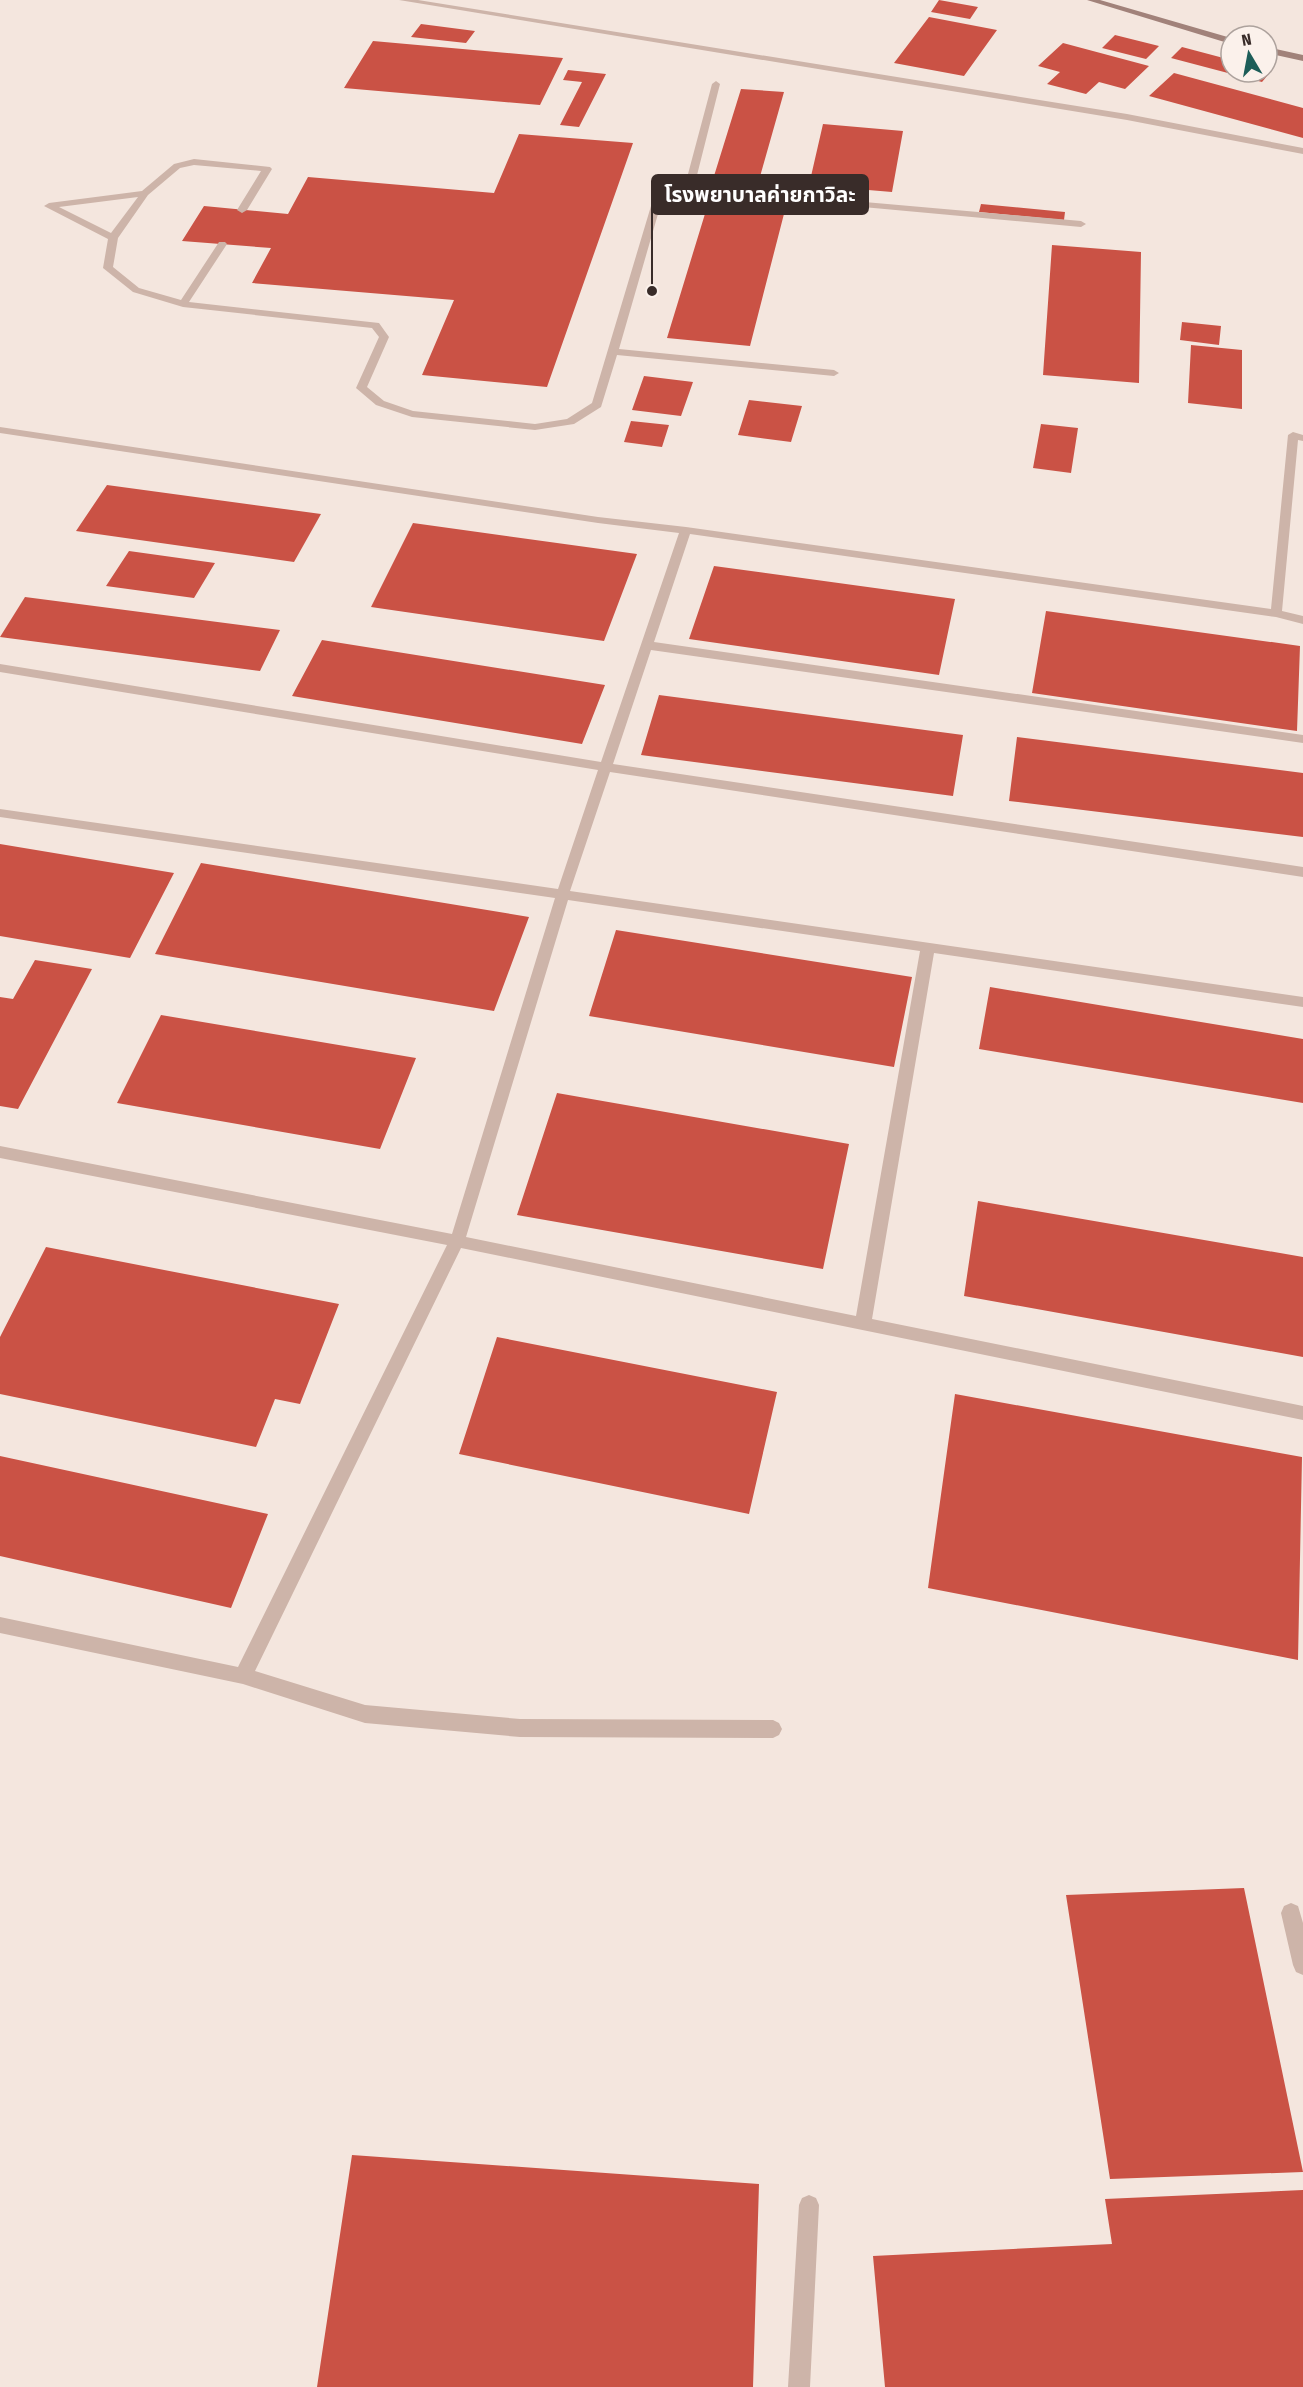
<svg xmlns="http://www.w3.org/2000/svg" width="1303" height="2387" font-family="'Fira Sans Condensed','Noto Sans Thai',sans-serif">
<rect width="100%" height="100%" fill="#f4e6de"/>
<path fill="#ca5245" d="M939,0L978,7L970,19L931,12Z
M929,17L997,30L964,76L894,63Z
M421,24L475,31L466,43L411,37Z
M1115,35L1159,46L1146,59L1102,48Z
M373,41L563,58L540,105L344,88Z
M1063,43L1149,66L1125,89L1099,82L1086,94L1047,84L1060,72L1038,66Z
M1182,47L1231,60V72L1272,70L1262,82L1171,58Z
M568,70L606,74L579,127L560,125L582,82L563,80Z
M1174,73L1303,108V138L1149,96Z
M741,89L784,92L759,180L714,176Z
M823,124L903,131L892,192L809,185Z
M519,134L633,143L547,387L422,375L454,300L252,283L271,248L182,241L204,206L288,214L308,177L494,193Z
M708,204L785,210L750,346L667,338Z
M981,204L1065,212L1064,220L979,212Z
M1052,245L1141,252L1139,383L1043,375Z
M1182,322L1221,326L1219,345L1180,340Z
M1191,345L1242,350V409L1188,403Z
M644,376L693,382L681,416L632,410Z
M749,400L802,406L791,442L738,435Z
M631,421L669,425L662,447L624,442Z
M1041,424L1078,428L1071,473L1033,468Z
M107,485L321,514L294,562L76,531Z
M413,523L637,554L604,641L371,607Z
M129,551L215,563L194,598L106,586Z
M714,566L955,599L939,675L689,639Z
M25,597L280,630L260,671L0,637Z
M1046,611L1300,646L1297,731L1032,693Z
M322,640L605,685L582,744L292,696Z
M659,695L963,735L953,796L641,755Z
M1017,737L1303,773V837L1009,801Z
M0,844L174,873L130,958L0,936Z
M201,863L529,917L494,1011L155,954Z
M616,930L912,977L894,1067L589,1016Z
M35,960L92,969L18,1109L0,1106V997L13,999Z
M990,987L1303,1039V1103L979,1049Z
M161,1015L416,1058L380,1149L117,1103Z
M557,1093L849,1144L823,1269L517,1215Z
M978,1201L1303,1257V1357L964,1296Z
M46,1247L339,1304L300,1404L275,1399L256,1447L0,1394V1337Z
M497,1337L777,1392L749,1514L459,1454Z
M955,1394L1302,1457L1298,1660L928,1588Z
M0,1456L268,1514L231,1608L0,1556Z
M1244,1888L1303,2172L1110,2179L1066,1895Z
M352,2155L759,2184L753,2387H317Z
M1303,2190V2387H885L873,2256L1112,2244L1105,2199Z"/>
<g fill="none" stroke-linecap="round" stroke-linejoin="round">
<path fill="#cdb4a9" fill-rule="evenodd" d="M399,0H418L1127,114L1303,148V154L1127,120Z
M716,81L720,84L694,187L1081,221L1086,224L1081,227L700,192L676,195L660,207L619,349L834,370L839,373L834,376L617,355L601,407L574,424L535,430L412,417L376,405L356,388L379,337L372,328L183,307L133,292L103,268L108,239L44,206L49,203L142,191L174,164L194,159L270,167L272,169L247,210L242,213L237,210L261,171L194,165L180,168L148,195L118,238L113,267L139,288L181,300L219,242H225L227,244L189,302L379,323L389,337L367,387L384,401L413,411L535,424L567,419L592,403L651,206L670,191L684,189L712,84ZM138,197L111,233L59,207Z
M0,427L598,517L686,527L1271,609L1288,435L1293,432L1303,435V441L1298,440L1282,611L1303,616V624L1276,617L690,534L654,642L1303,735V743L651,650L613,764L1303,867V877L610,772L570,891L1303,997V1007L934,953L872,1319L1303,1406V1420L461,1248L255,1671L365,1705L520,1719L773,1720L779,1723L782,1729L779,1735L773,1738L520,1737L365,1723L243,1684L0,1633V1617L238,1667L447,1245L0,1158V1146L452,1234L555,898L0,817V809L558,889L598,770L0,672V664L601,762L679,533L598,523L0,433ZM568,900L920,951L856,1316L466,1237Z"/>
<path fill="#cdb4a9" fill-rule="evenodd" d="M1291,1903L1298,1906L1303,1923V1975L1296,1972L1293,1965L1281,1913L1284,1906Z
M809,2195L816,2198L819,2205L810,2387H788L799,2205L802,2198Z"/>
<path fill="#a1827a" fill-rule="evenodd" d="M1087,0H1100L1231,38V44Z
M1267,47L1303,55V61L1267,53Z"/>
</g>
<path fill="none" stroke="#392c29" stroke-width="2" d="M652 291L652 194"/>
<circle fill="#392c29" stroke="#fbf1eb" stroke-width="2" cx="652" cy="291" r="6"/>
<rect fill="#392c29" stroke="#392c29" stroke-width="2" x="652" y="175" width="216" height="39" rx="6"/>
<g font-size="21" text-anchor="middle" font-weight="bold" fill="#fff">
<text x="760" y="202">โรงพยาบาลค่ายกาวิละ</text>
</g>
<g transform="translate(1249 54) rotate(350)"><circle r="28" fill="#fbf1eb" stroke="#ada29d" stroke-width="1.5"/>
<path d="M0-4.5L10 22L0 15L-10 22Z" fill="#1d5d58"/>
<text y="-9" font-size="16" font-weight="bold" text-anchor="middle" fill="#392c29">N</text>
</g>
</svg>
